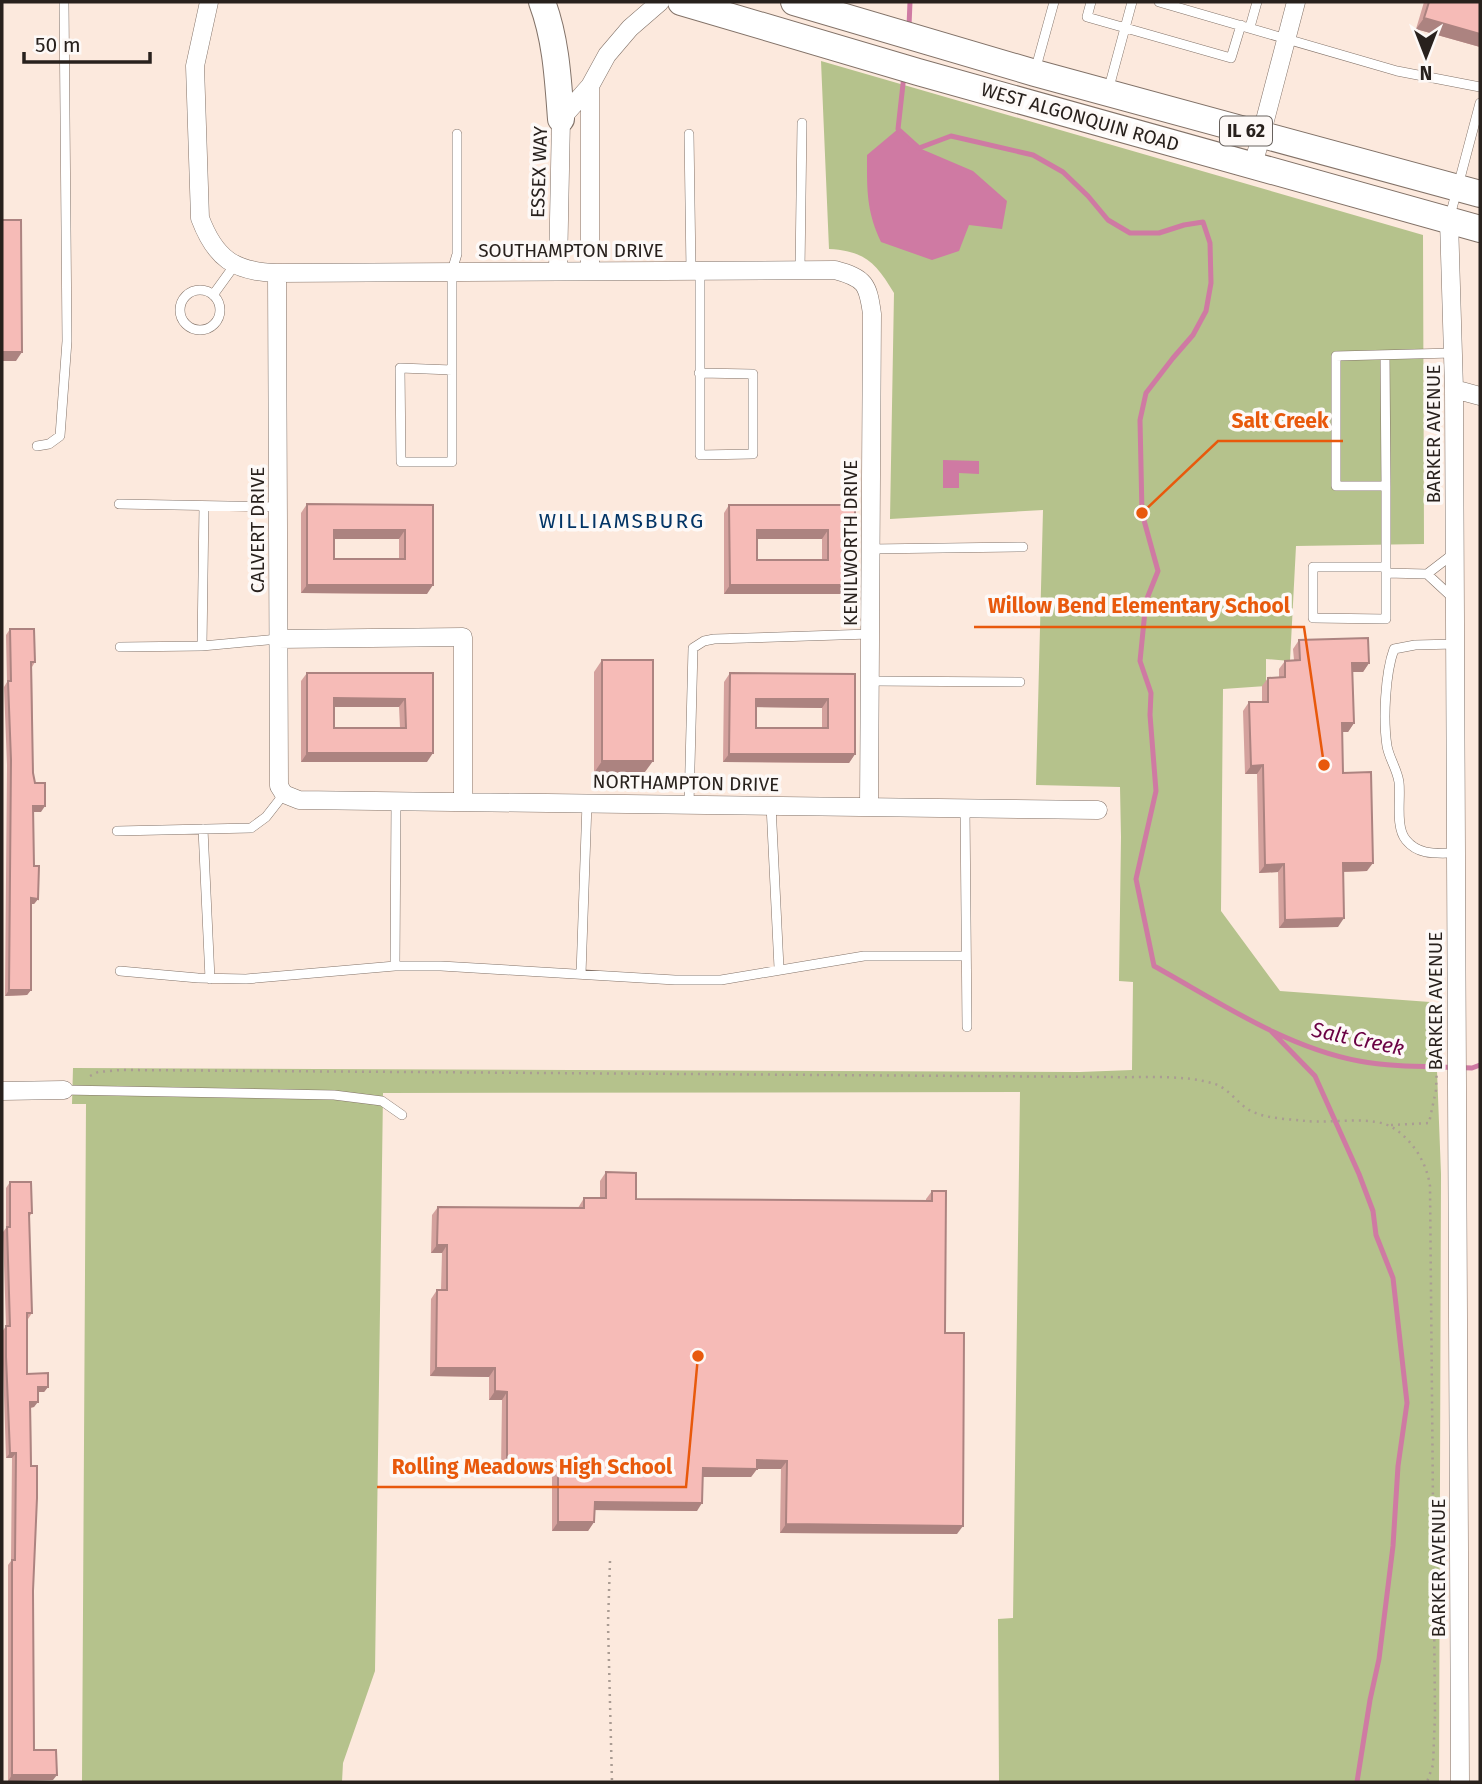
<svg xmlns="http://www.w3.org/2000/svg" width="1482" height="1784" font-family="'Fira Sans',sans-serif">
<rect width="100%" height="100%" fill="#fce9dd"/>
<path fill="#b5c28c" d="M821,61L1423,235L1424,544L1296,546L1290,661L1266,659V686L1223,689L1221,911L1280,991L1430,1002L1436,1045L1441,1174L1439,1782H999L998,1619L1013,1618L1020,1092L383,1093L375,1671L343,1763L342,1782H82L86,1104H72L73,1068L1080,1072L1132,1070L1133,982L1119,981L1121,837L1120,787L1036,785L1043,510L890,519L894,293C876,263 865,251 829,249Z"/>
<path fill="#cf7aa3" d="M898,129L919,148L973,171L1007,201L1002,229L969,225L959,251L932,260L881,242C866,210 867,189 867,155Z
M943,460L979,461V474L959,473V488H943Z"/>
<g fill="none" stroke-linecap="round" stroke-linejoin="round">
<path stroke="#cf7aa3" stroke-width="5" d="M909,26L910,2
M904,75L898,129L919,148L951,136L1033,155L1063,172L1088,196L1108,220L1130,233H1159L1184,225L1203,222L1210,243L1211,283L1206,311L1193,335L1173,358L1146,393L1140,420L1142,513L1158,571L1146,601L1140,661L1151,693L1150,715L1156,791L1136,879L1154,966C1219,1002 1285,1047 1359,1061C1396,1068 1434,1066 1472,1068L1480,1065
M1272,1032L1315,1076L1359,1174L1373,1211L1376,1235L1393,1278L1407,1403L1398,1466L1393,1546L1379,1659L1370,1700L1357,1782"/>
<g stroke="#827268" stroke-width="10">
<path id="lane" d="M1091,2L1087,17L1231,58L1241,25
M1159,2L1397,71L1480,87
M1250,27L1257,2
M1035,71L1054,2
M1108,91L1132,2
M689,134L691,271
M1450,216L1480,103
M800,270L802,123
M180 310a20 20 0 1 1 40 0a20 20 0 1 1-40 0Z
M213,295L234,266
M1385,355L1386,486
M452,370L400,368L401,462H452V271L457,254V134
M699,373L753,374V454L700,455V271
M37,446L49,444L60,436L67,341L64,2
M119,504L278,507
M870,549L1023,547
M1386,567H1313V618L1386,619V486H1336V356L1453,353
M1386,573L1427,574L1453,554
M1427,574L1454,599
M1455,644L1415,645L1394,649C1385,674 1383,720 1387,746C1389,758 1397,769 1399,782C1401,798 1395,827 1406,840C1419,856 1437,853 1456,853
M202,646L204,506
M120,647L202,646L278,639
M870,681L1020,682
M689,805L693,648L704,641L714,639L870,634
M771,805L779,968
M965,808L967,1027
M203,829L210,979
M117,831L251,828L266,817L284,794
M395,966L396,801
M120,971L198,978L246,979L395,966H441L675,980H721L864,956H966
M581,974L587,803
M64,1090L334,1095L382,1101L402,1115"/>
</g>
<g stroke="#827268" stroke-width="19">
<path id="street" d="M209,2L195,66L200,218C215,258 234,272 277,273L835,270C865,278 868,284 872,314L869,807
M1253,166L1296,2
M1449,220L1454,389L1460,1782
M558,270L561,119L590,86L607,55L630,28L660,2
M590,271V86
M277,273L279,786L284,794L299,800L1098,810
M1454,389L1480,396
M278,639L463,637V802
M2,1091L64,1090"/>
</g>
<g stroke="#827268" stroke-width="28">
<path id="primary" d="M542,2C556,39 558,79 561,119
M681,2L918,72L1480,229
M794,2L1035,73L1480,194"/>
</g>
<path stroke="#aa9c93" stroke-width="2.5" stroke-dasharray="2 5" stroke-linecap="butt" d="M90,1076L98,1072L121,1070L1108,1077C1141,1078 1184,1074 1215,1084C1230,1089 1239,1106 1253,1112C1269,1119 1289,1119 1306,1121C1331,1124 1374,1114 1395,1129C1414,1142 1427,1164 1430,1186L1435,1715L1433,1765L1427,1782
M1391,1125L1429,1123L1436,1090L1438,1038H1440
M610,1561L608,1624L612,1782"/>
<use href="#lane" stroke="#fff" stroke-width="9"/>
<use href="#street" stroke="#fff" stroke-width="18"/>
<use href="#primary" stroke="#fff" stroke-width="26"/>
</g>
<path fill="#d4a19d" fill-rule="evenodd" d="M1424,2H1480V47L1416,29Z
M307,504L433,505L427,594L301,593V513ZM334,539H399V559H334Z
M729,505H855L849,594H724V513ZM757,539H822V560H757Z
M10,629L35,662L32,667L33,773L41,812H33L34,866L38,899L34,904H31V990L27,995L5,996L7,765L4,687L7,682L6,635Z
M1299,640L1369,663L1363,672H1352L1354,723L1348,732H1342L1343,773L1367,871L1343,872L1338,927L1279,928L1278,872L1259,873L1257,774H1245L1243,711L1249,702H1262V686L1268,678L1279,677V669L1285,661L1294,660L1293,649Z
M602,660L645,772L594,773V672Z
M307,673H433L427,762H301V681ZM334,707H399L400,728H334Z
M730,673L855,674V754L849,763L723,762L724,682ZM756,707L822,708V728H756Z
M606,1172L636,1199L926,1201V1199L932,1191L945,1333L957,1534L780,1533L781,1469H757L751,1477H703L697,1511L595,1510L594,1522L588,1531H552V1470H501L502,1400H489V1377L430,1376L431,1299L437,1290H441L442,1253H431L432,1215L438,1207L578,1208L584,1198H600V1181Z
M10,1182L32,1213L29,1217L32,1313L28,1319L27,1374L48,1387L44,1392H38L34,1407L31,1408L34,1750L53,1780L8,1781V1565L11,1561L12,1458H6L2,1332L6,1326L3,1232L6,1228V1188Z"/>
<path fill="#ac8380" d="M1424,18L1480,34V47L1416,29Z
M2,352H22L16,361H2Z
M334,530H405L399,539H328Z
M757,530H828L822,539H751Z
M307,585H433L427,594L301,593Z
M730,585H855L849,594H724Z
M1352,663H1369L1363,672H1346Z
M334,698L405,699L399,707H328Z
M756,699H828L822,708L750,707Z
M1342,723H1354L1348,732H1336Z
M307,753H433L427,762H301Z
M729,754H855L849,763L723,762Z
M602,761H653L645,772L594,773Z
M1263,765L1257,774H1245L1251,766Z
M33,806H45L41,812H29Z
M1343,863H1373L1367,871L1337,872Z
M1284,864L1278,872L1259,873L1265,865Z
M31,898L38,899L34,904H27Z
M1344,918L1338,927L1279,928L1285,920Z
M9,990H31L27,995L5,996Z
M437,1245H447L442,1253H431Z
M436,1368H495L489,1377L430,1376Z
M38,1387H48L44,1392H34Z
M495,1391L507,1392L502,1400H489Z
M30,1402H38L34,1407L26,1408Z
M10,1453H16L12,1458H6Z
M757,1460L787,1461L781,1469H757L751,1477H697L703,1468Z
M507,1462H558L552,1470H501Z
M595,1502L702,1503L697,1511L589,1510Z
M558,1522H594L588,1531H552Z
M786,1524L963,1526L957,1534L780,1533Z
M12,1775H57L53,1780L8,1781Z"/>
<path fill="#f6bbb7" stroke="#ac8380" stroke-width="2" fill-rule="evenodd" d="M1429,2H1480V34L1424,18Z
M2,220H21L22,352H2Z
M307,504L433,505V585H307ZM334,530H405V559H334Z
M729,505H855V585H730ZM757,530H828V560H757Z
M10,629H34L35,662H31L33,773L35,783H45V806H33L34,866H39L38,899L31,898V990H9L11,760L8,681H11Z
M1368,638L1369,663H1352L1354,723H1342L1343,773L1371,772L1373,863H1343L1344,918L1285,920L1284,864L1265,865L1263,765L1251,766L1249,702H1268V678L1285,677V661L1300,660L1299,640Z
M602,660H653V761H602Z
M307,673H433V753H307ZM334,698L405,699L406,728H334Z
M730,673L855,674V754H729ZM756,699H828V728H756Z
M606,1172L636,1173V1199L932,1201V1191H946L945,1333H964L963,1526L786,1524L787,1461L757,1460V1469L703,1468L702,1503L595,1502L594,1522H558V1462H507V1392L495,1391V1368H436L437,1290H447V1245H437L438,1207L584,1208V1198H606Z
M10,1182H31L32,1213H29L32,1313H27V1374L48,1373V1387H38V1402H30L31,1466H37V1498L33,1591L34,1750H56L57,1775H12V1560H15L16,1453H10L6,1357V1326H10L7,1227H10Z"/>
<g text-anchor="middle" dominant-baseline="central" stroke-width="7" stroke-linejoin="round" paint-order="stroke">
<rect fill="#fdf9f7" stroke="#68625e" stroke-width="2" x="1220" y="116.5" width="52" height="29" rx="5"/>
<g font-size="18" font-weight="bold" fill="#28211d">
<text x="1246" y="131">IL 62</text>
</g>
<g font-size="19" fill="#28211d" stroke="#fdf9f7">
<text transform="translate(1080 117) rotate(16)">WEST ALGONQUIN ROAD</text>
<text transform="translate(539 172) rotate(-88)">ESSEX WAY</text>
<text x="571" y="250">SOUTHAMPTON DRIVE</text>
<text transform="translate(1433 434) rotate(-90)">BARKER AVENUE</text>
<text transform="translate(257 530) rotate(-90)">CALVERT DRIVE</text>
<text transform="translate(850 543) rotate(-90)">KENILWORTH DRIVE</text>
<text transform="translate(686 783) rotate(1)">NORTHAMPTON DRIVE</text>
<text transform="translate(1435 1001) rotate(-90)">BARKER AVENUE</text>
<text transform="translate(1438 1568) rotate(-90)">BARKER AVENUE</text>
</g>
<g font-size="21" letter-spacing="2" fill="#033566" stroke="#fdf9f7">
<text x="622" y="521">WILLIAMSBURG</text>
</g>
<g font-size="21" font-style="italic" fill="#6a0043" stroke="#fdf9f7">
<text transform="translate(1358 1039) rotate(12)">Salt Creek</text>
</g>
</g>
<path fill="none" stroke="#e8590c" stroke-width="2.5" d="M1142 513L1218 441H1343M1324 765L1304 627H974M698 1356L686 1487H377"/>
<g fill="#e8590c" stroke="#fdf9f7" stroke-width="2.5">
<circle cx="1142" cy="513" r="7"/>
<circle cx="1324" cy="765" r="7"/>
<circle cx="698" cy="1356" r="7"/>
</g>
<g font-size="21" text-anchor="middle" font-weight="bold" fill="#e8590c" stroke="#fdf9f7" stroke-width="7" stroke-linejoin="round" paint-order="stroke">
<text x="1280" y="428">Salt Creek</text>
<text x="1139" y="613">Willow Bend Elementary School</text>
<text x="532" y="1474">Rolling Meadows High School</text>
</g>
<rect width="1482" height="1784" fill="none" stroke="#28211d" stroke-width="7"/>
<g transform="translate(1426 56) rotate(180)" stroke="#fdf9f7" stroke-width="5" paint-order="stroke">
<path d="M0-5L12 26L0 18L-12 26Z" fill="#28211d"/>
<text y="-10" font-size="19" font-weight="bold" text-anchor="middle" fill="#28211d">N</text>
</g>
<path d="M24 52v10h126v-10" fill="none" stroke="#28211d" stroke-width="3.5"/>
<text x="35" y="52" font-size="21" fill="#28211d" stroke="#fdf9f7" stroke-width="5" paint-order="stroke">50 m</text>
</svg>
